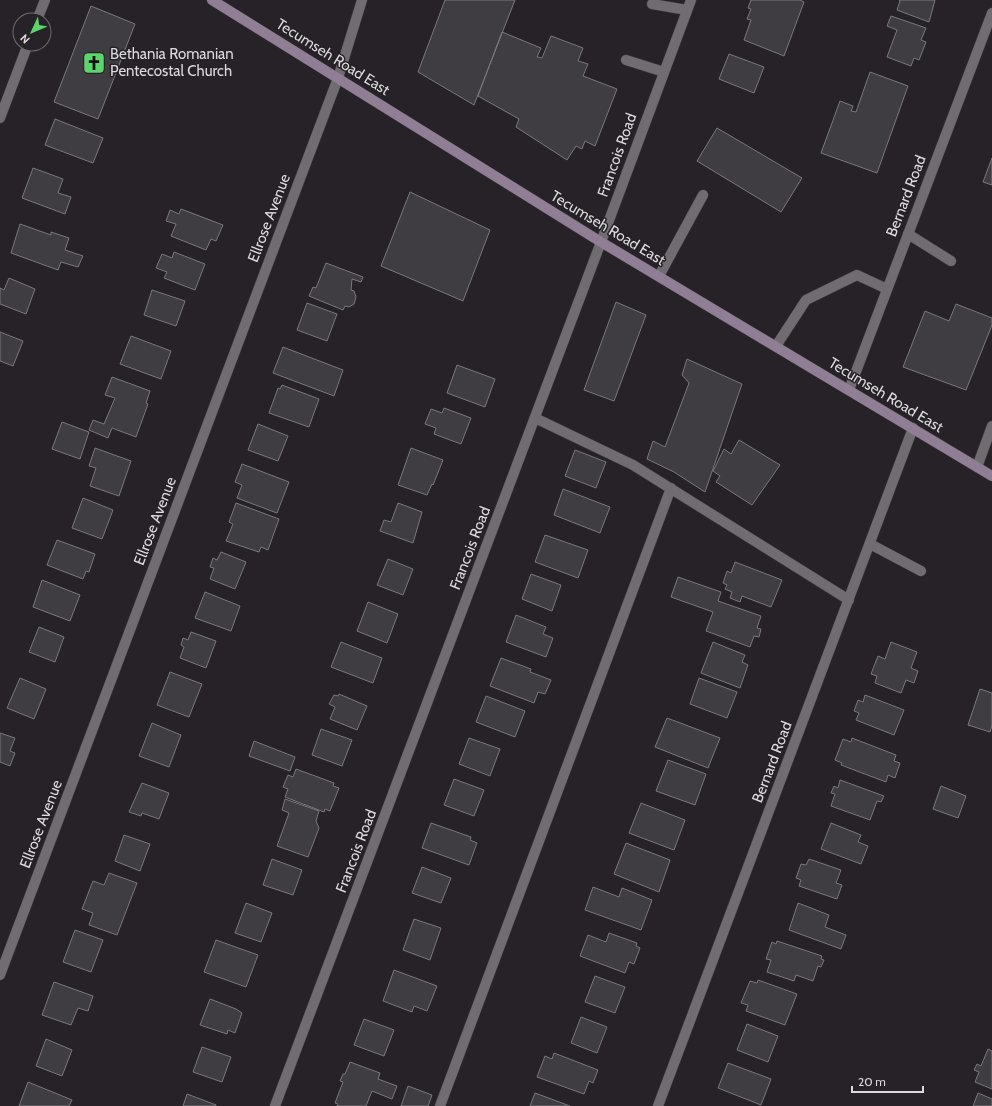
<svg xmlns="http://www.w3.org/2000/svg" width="992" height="1106" font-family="Cabin,sans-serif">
<rect width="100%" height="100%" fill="#262227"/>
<path fill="#403d42" stroke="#7b787d" d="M445,0H515L474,105L418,72Z
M751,0H800L804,2L784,56L744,40L751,20L747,19L751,9L748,8Z
M899,0H935L929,22L897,10L900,1Z
M91,6L135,24L98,119L54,102Z
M891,16L926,28L921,40L926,42L919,60L914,58L911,66L887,57L897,30L887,26Z
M502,32L541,48L537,57L542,58L551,36L583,48L578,61L588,64L583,76L617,89L595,146L585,141L582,149L576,146L567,160L516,127L519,119L478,96Z
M729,54L764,67L754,93L719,79Z
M870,72L908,86L877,173L821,153L840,101L853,106L851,111L856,112Z
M55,119L103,138L93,163L45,145Z
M717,128L802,178L781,212L697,161Z
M992,158V185L983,182Z
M33,168L63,179L58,193L71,197L65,214L22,198Z
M410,192L490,230L463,301L381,266Z
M181,209L223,225L216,241L211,239L206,250L171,236L176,224L166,221L170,210L179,214Z
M20,224L51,235V232L69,238L65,250L83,256L78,267L61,262L58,270L11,253Z
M174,252L205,264L195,290L164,278L167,272L156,268L162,254L172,258Z
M326,263L363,277L361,282L352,279L351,290L354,291L356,297L354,304L349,307L345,306L343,310L309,296L313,287L316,288Z
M9,278L35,289L26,314L0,304V288L4,290Z
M152,290L185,301L176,326L144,315Z
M616,302L646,315L614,401L584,390Z
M307,303L337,314L327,341L297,330Z
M956,304L992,318V325L966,390L903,367L925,311L949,321Z
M0,332L23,341L13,366L0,361Z
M131,336L171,351L161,379L120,364Z
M283,347L343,370L334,396L273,373Z
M687,359L742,384L705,492L674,472L647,459L653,441L665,447L689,383L682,375Z
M457,365L495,379L485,407L447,393Z
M112,377L150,391L146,403L148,404L136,437L112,428L108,438L89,430L93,420L104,424L115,398L105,395Z
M282,385L319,399L309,427L269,413L278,388L280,389Z
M444,408L471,418L461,444L434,434L436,428L425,424L431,409L442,413Z
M62,422L89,432L80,459L52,449Z
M258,424L288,436L278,461L248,450Z
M739,440L780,465L752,505L716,482L720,476L713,471L724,449L731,454Z
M95,448L131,461L119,496L90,486L96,468L89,466Z
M411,448L443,460L433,485L432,484L427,495L398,485Z
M575,450L606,462L596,488L565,476Z
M242,464L289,482L277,513L237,498L242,485L235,482Z
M563,489L610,507L600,533L554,515Z
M83,498L113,510L102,539L72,528Z
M236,503L279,519L268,550L261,547L259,552L226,541L233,524L229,522Z
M398,503L422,512L413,543L380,531L384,520L391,522Z
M545,535L588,550L578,578L535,562Z
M57,540L95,554L89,572L86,571L83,579L47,565Z
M221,552L246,562L235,589L210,579L214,568L210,567L213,558L217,560Z
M388,559L413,569L403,595L377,585Z
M735,562L782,580L771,607L742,596L740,602L730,598L732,592L725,589L727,585L723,583L727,571L731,573Z
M531,574L561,585L552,611L522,599Z
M678,577L721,592L718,601L761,616L757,628L761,629L759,637L754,636L750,647L706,631L713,612L671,597Z
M42,580L80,595L70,621L33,607Z
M205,592L240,606L231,631L195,618Z
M368,602L398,614L387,643L357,631Z
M516,615L546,627L543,634L553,638L546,657L506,642Z
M39,627L64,637L55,662L29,652Z
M191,632L216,641L206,668L180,658L184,647L181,645L183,638L188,640Z
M341,642L382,658L373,683L331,667Z
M713,642L745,655L742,662L748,665L740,688L701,673Z
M891,642L917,652L911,668L918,671L914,683L906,680L901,693L875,683L877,676L871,674L878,656L885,659Z
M501,658L531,669L530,672L551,680L545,694L538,692L534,703L490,686Z
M170,672L202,684L189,717L157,705Z
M20,678L46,689L34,719L7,708Z
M699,678L737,692L727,718L690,704Z
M980,689L992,693V725L990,732L968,725Z
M339,694L367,706L357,730L330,719L335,707L329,704L334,695L338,696Z
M865,695L904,710L894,735L856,720L859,713L854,711L858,700L863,702Z
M486,696L525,711L515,737L476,722Z
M667,718L720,738L708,768L655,747Z
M152,723L181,735L169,767L139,756Z
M321,729L352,740L342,766L312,755Z
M0,733L15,738L10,751L15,753L10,766L0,762Z
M469,738L500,749L490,776L459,764Z
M852,738L896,755L894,761L900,763L895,778L888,775L886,782L841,765L842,763L835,760L843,739L851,742Z
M254,741L295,757L290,771L249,756Z
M668,760L706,774L695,805L656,791Z
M296,769L334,783L333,786L339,788L330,811L325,809L324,812L285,797L288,789L283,787L288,775L293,777Z
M454,779L484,790L474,816L444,805Z
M840,780L884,796L881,802L877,801L870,820L831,806L835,794L831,793L834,786L838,788Z
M142,783L169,793L159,819L142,813L141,816L129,812Z
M941,786L966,796L958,818L933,809Z
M285,799L319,811L316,821L319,828L308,857L277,846L289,813L282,810Z
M641,803L685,820L674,850L629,833Z
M431,823L471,837L470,840L477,843L469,865L422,848Z
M831,823L861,835L858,842L868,846L861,864L821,849Z
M124,835L150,844L140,871L115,861Z
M626,843L670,860L659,892L614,874Z
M272,859L302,870L293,895L263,885Z
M809,859L841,870L836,883L842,885L837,899L799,886L801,880L796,878L801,864L806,865Z
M422,867L451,878L441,903L412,893Z
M109,873L137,883L117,935L89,925L93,913L82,909L93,881L104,885Z
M593,887L619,897L622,888L652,900L641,930L585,910Z
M246,903L272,913L261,942L235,933Z
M798,903L829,915L825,927L846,935L841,949L789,930Z
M414,919L441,928L430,960L403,950Z
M75,930L103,940L91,972L63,962Z
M609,933L637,943L636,946L640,948L634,964L629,962L625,973L580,956L588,935L606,942Z
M216,940L258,955L246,987L204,972Z
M777,941L822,956L821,959L824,960L821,967L818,966L813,981L796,975L794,981L767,972L771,960L766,959L772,942L776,944Z
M394,970L437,986L427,1011L414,1006L412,1012L383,1001Z
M595,976L625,987L615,1013L585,1002Z
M758,980L797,994L785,1025L746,1011L748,1005L741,1003L750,981L757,983Z
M54,982L93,996L88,1011L78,1008L71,1025L42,1015Z
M210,999L236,1009L242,1013L235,1033L228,1030L227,1034L200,1025Z
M581,1017L607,1027L597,1053L571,1043Z
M364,1019L394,1030L384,1056L354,1045Z
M747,1024L778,1036L768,1062L737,1050Z
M46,1039L72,1050L62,1076L36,1066Z
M202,1047L231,1057L222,1082L193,1072Z
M988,1049L992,1051V1089L975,1082L979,1072L974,1070L977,1064L981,1066Z
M554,1053L598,1070L593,1083L589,1081L584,1094L537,1077L545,1056L552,1059Z
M350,1062L380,1073L378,1079L397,1086L392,1099L372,1091L366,1106H337L338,1104L335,1103L343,1082L340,1081L343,1074H345Z
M728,1063L771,1079L761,1105L718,1088Z
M28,1082L72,1100L69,1106H19Z
M408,1086L432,1095L428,1106H401Z
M535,1093L570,1106H530Z
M978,1093L992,1099V1106H973Z
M187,1094L216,1105V1106H183Z"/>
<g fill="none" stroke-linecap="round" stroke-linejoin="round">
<g stroke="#403d41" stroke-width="11">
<path id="lane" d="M652,4L687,10
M626,60L664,72
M338,78L362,0
M908,234L951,261
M659,276L703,195
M776,346L806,300L857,275L887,289
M535,418L633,465L849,600
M977,467L992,426
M870,544L921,571
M440,1106L671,488"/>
</g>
<g stroke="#403d41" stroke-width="11">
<path id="street" d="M37,20L45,0
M0,118L28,44
M849,390L992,13
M0,975L338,78
M275,1106L601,242L691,0
M658,1106L913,428"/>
</g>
<g stroke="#403d41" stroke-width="11">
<path id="secondary" d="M212,0L601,242L992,476"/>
</g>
<use href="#lane" stroke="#706c71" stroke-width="10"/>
<use href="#street" stroke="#706c71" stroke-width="10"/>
<use href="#secondary" stroke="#907e95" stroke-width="10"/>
</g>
<defs>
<g id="church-square" transform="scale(1.15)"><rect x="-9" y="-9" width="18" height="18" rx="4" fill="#5dd56d" stroke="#262227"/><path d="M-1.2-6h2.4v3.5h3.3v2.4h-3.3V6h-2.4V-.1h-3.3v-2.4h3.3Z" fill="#111"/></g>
</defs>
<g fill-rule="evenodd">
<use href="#church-square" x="94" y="63"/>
</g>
<g text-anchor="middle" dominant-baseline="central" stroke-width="3" stroke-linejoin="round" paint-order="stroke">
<g font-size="15" fill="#dcdadd" stroke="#262227" text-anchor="start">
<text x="110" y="54">Bethania Romanian<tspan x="110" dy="17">Pentecostal Church</tspan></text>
</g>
<g font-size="15" fill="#dcdadd" stroke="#262227">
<text transform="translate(333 57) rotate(32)">Tecumseh Road East</text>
<text transform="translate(617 155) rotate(-70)">Francois Road</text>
<text transform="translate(906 196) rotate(-69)">Bernard Road</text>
<text transform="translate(269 218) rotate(-69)">Ellrose Avenue</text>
<text transform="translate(608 228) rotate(31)">Tecumseh Road East</text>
<text transform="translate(886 395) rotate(31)">Tecumseh Road East</text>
<text transform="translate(155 521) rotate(-69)">Ellrose Avenue</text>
<text transform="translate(470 548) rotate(-69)">Francois Road</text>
<text transform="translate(772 762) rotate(-69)">Bernard Road</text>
<text transform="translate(41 824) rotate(-69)">Ellrose Avenue</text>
<text transform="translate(356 851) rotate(-69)">Francois Road</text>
</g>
</g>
<g transform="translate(32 32) rotate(226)"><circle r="19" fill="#262227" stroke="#6f6c70"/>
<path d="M0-3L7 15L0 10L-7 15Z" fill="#5dd56d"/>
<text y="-6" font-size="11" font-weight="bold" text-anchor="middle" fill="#dcdadd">N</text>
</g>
<path d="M852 1086v6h71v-6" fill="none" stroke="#dcdadd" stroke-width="2"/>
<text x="858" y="1086" font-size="12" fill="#dcdadd" stroke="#262227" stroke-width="3" paint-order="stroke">20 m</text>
</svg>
